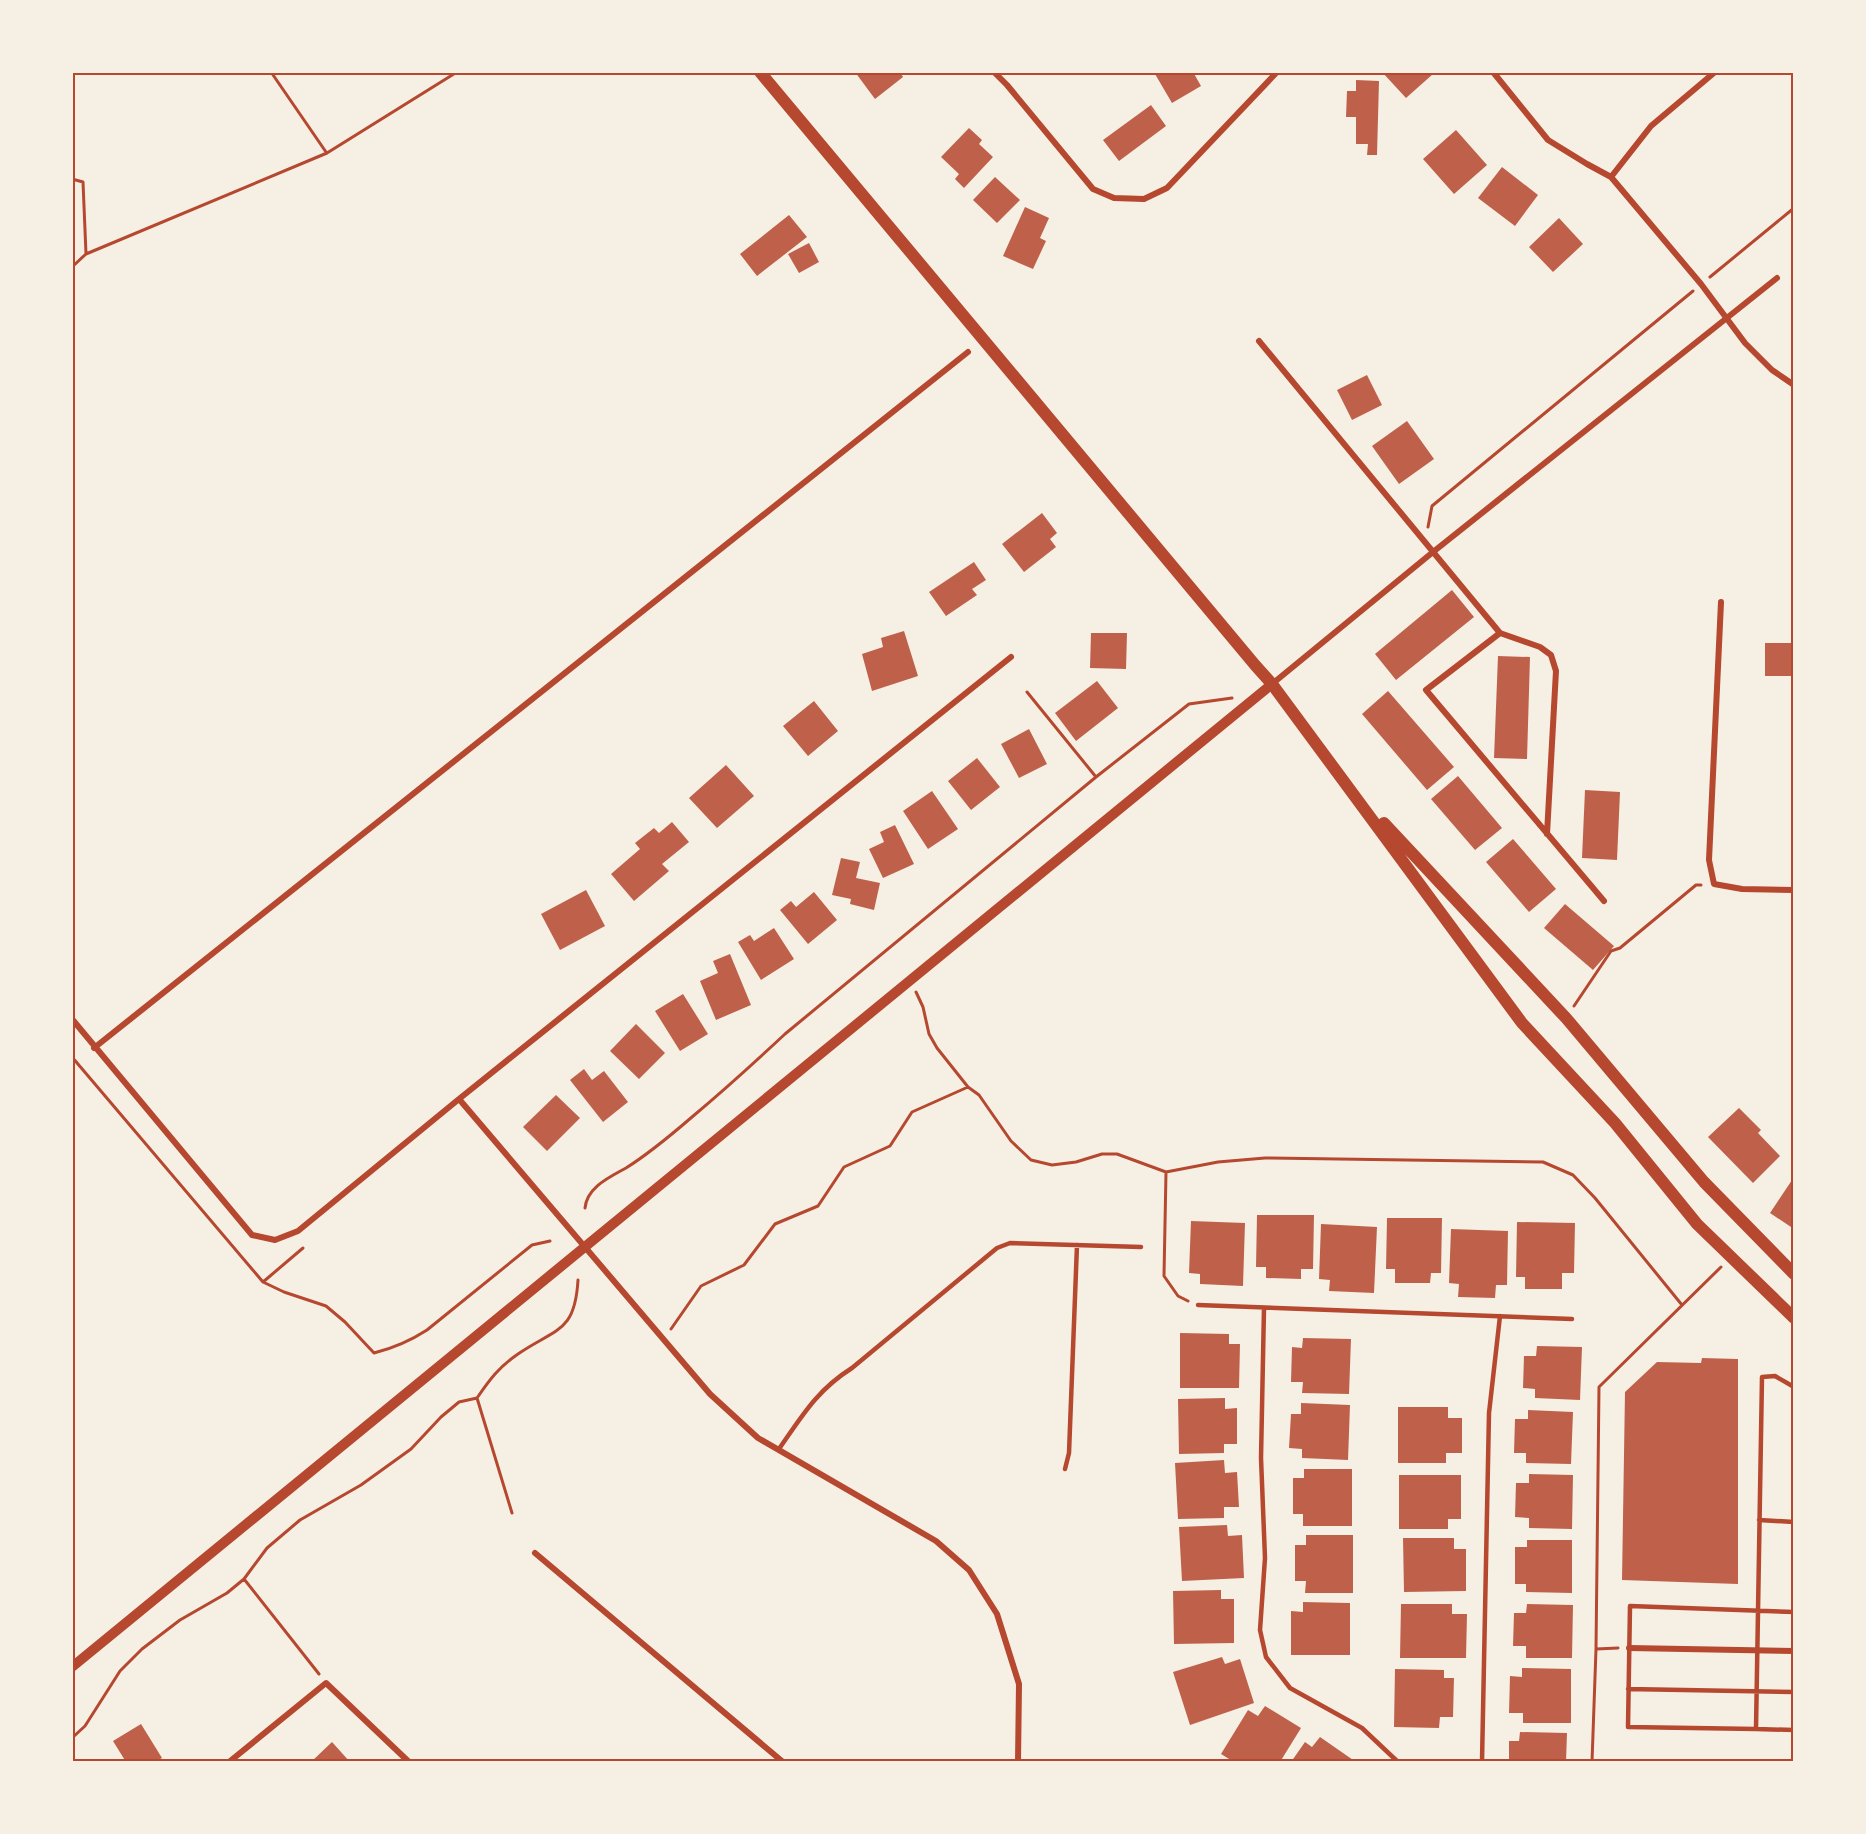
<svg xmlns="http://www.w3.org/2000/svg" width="1866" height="1834" font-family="Arial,sans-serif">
<rect width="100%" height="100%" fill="#f6efe4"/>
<path fill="#bf614a" d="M855,72H900L903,77L875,99Z
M1159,72H1193L1201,86L1172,103L1155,74Z
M1382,72H1431L1433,74L1406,98Z
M1356,80L1379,81L1377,155H1367L1368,144H1356V117H1346L1347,91H1356Z
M1151,105L1166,126L1119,161L1103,140Z
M969,128L982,140L979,144L993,157L964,188L955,179L959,174L941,157Z
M1456,130L1487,165L1454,194L1423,159Z
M1502,167L1538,195L1515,226L1478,198Z
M995,177L1020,200L997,223L973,200Z
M1025,207L1049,218L1040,238L1046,241L1033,269L1003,256Z
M789,215L807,237L757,276L740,254Z
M1559,218L1583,244L1553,272L1529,247Z
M809,243L819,262L799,273L788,254Z
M1367,375L1382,405L1352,420L1337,390Z
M1407,421L1434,459L1399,484L1372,446Z
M1042,513L1057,533L1050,539L1056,547L1024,572L1002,544Z
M974,562L986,580L972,589L977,595L946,616L929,592Z
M1452,590L1474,617L1396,680L1375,654Z
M904,631L918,676L872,691L862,654L883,647L881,638Z
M1091,633H1127L1126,669L1090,668Z
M1765,643H1794V676H1765Z
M1498,656L1530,657L1527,759L1494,758Z
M1097,681L1118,708L1076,741L1055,713Z
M1388,691L1454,767L1427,790L1362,714Z
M814,701L838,731L808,756L783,726Z
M1029,729L1047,764L1019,778L1001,744Z
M977,758L1000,787L971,810L948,781Z
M726,765L754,796L717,828L689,798Z
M1458,776L1502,828L1475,850L1431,799Z
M1585,790L1620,792L1617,860L1582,858Z
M932,791L958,829L928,849L903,811Z
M672,822L689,842L662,864L669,871L634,901L611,874L640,849L635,843L654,828L659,833Z
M895,825L914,864L883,878L869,849L884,842L880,832Z
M1513,839L1556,889L1529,912L1486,862Z
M841,858L860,862L856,878L880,883L874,910L850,904L851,899L832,895Z
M586,890L605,926L560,950L541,914Z
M814,892L837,920L808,944L780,910L791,901L796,907Z
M1565,904L1614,946L1593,970L1544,928Z
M774,928L794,959L761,980L738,942L750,935L754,941Z
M730,954L751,1005L716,1020L700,981L718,973L713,961Z
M683,994L708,1034L680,1051L655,1011Z
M636,1024L665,1053L639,1079L610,1051Z
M584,1069L592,1080L604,1071L628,1102L603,1122L570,1080Z
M556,1095L580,1118L547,1151L523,1127Z
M1739,1108L1761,1130L1758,1133L1780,1156L1753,1183L1708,1137Z
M1794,1177V1229L1770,1213Z
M1257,1215H1314L1313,1269H1301V1279L1266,1278V1267H1256Z
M1387,1218H1442L1441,1273H1431L1430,1283H1395V1269H1386Z
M1191,1221L1245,1223L1243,1286L1200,1284V1274L1189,1273Z
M1517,1222L1575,1223L1574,1273H1562V1289H1525V1277H1516Z
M1321,1224L1377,1227L1374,1293L1329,1291L1330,1280L1319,1279Z
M1451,1229L1508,1231L1507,1285H1496L1495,1298L1458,1297L1459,1284L1449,1283Z
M1180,1333L1229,1334V1344H1240L1239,1388H1180Z
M1303,1338L1351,1339L1349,1394L1302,1393L1303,1382H1291L1292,1347L1302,1348Z
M1537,1346L1582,1347L1580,1400L1535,1398V1389L1523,1388L1524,1356H1536Z
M1702,1358L1738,1359V1584L1622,1580L1625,1392L1657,1362L1701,1363Z
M1225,1398V1409L1237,1408V1444H1224V1453L1179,1454L1178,1399Z
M1301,1403L1350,1405L1348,1460L1302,1458V1449L1289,1448L1291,1414H1301Z
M1398,1407H1448V1418H1462V1453H1446V1463H1398Z
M1528,1410L1573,1412L1571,1464L1526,1463V1453H1514L1515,1419H1528Z
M1224,1460L1225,1473L1237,1472L1239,1507H1224V1518L1178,1519L1175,1463Z
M1304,1469H1352V1526H1303V1514H1293V1478H1304Z
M1529,1474L1573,1475L1572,1529L1529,1528V1518L1515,1517L1516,1483H1529Z
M1399,1475H1461V1519H1448V1529H1399Z
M1227,1525L1228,1536L1242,1535L1244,1578L1182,1581L1179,1527Z
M1306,1535H1353V1593H1305L1306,1581H1295V1545H1306Z
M1403,1538H1454V1549H1466V1591L1404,1592Z
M1527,1540H1572V1593L1526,1592V1584H1515V1547H1527Z
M1221,1590V1599H1234V1643L1174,1644L1173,1591Z
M1303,1602L1350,1603V1655H1291V1611L1303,1612Z
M1401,1604H1452V1614H1467L1466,1658H1400Z
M1527,1604L1573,1605L1572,1658H1526V1646H1513L1514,1613H1526Z
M1222,1657L1225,1664L1240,1659L1254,1703L1190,1725L1173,1672Z
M1522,1668L1571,1669V1723H1523V1713H1509L1510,1676L1522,1677Z
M1395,1669L1444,1670V1678H1454L1453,1717H1440L1439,1728L1394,1727Z
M1265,1706L1301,1728L1280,1762H1234L1221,1754L1248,1710L1258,1716Z
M141,1724L162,1758L155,1762H126L113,1741Z
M1520,1732L1567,1733L1566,1762H1509V1741H1519Z
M1320,1737L1356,1762H1291L1305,1742L1312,1747Z
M332,1742L350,1762H311Z"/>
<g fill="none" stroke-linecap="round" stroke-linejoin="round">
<path stroke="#b5482f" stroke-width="3" d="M271,72L326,152
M72,179L83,182L86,254
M72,267L86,254L327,153L457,72
M1710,277L1794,208
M1428,527L1432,506L1693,291
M1027,692L1096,777
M916,992L923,1007L929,1034L937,1048L968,1087L979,1095L1011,1141L1031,1160L1052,1165L1076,1162L1102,1154H1117L1166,1172L1218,1162L1265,1158L1543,1162L1573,1175L1595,1198L1682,1305
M1574,1006L1611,951L1620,948L1696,885H1701
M72,1057L263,1282L284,1292L326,1306L345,1322L374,1353C394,1348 410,1341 427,1330L532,1245L550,1241
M1166,1172L1164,1276L1178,1296L1188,1301
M585,1208C587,1187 610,1177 626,1168C650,1153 670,1136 692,1117C723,1091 754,1063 785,1034L1096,777L1189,704L1232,698
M263,1282L303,1248
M671,1329L701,1286L744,1265L775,1224L818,1206L844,1167L890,1146L912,1112L968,1087
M477,1398L512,1513
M244,1579L319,1674
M1596,1649L1618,1648
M72,1738L85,1726L120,1671L142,1649L180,1620L227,1593L244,1579L267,1548L300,1520L361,1485L411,1449L441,1417L459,1402L477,1398C490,1379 499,1367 518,1354C556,1328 575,1333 578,1280
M1592,1762L1596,1649L1599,1387L1721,1267"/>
<path stroke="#b5482f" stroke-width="4.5" d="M1198,1305L1572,1319
M1264,1308L1261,1458L1265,1558L1260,1630L1266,1657L1290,1688L1362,1728L1398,1762
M1794,1387L1775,1376L1762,1377L1756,1729L1628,1727L1630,1606L1794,1612
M779,1449C802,1416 817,1390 852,1368L997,1248L1010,1243L1141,1247
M1065,1469L1069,1453L1077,1245
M1759,1520L1794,1522
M1628,1689L1794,1692
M1756,1729L1794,1730
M1482,1762L1489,1413L1500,1316"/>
<path stroke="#b5482f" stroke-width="6" d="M994,72L1007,85L1093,189L1114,198L1144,199L1167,188L1277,72
M1493,72L1548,140L1587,164L1611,177L1701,284L1745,343L1772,370L1794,385
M1611,177L1651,126L1715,72
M1259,341L1500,633L1540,647L1551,655L1556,671L1547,834
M1721,602L1709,860L1714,884L1742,889L1794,890
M1500,633L1426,690L1604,901
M1272,684L1433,552L1777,278
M72,1019L252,1235L275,1240L298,1231L459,1099L710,1394L758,1438L936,1541L969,1570L997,1614L1019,1684L1018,1762
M94,1048L968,352
M459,1099L1011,657
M535,1553L783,1762
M1629,1648L1794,1651
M229,1762L326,1683L409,1762"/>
<path stroke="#b5482f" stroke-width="10" d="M72,1667L1272,684"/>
<path stroke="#b5482f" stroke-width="12" d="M760,72L1255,665L1272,684L1522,1023L1615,1123L1697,1224L1794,1318
M1384,823L1566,1018L1704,1182L1794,1274"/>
</g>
<rect width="1866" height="1834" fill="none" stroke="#f6efe4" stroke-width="147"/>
<rect x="74" y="74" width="1718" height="1686" fill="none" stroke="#b5482f" stroke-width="2"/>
</svg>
